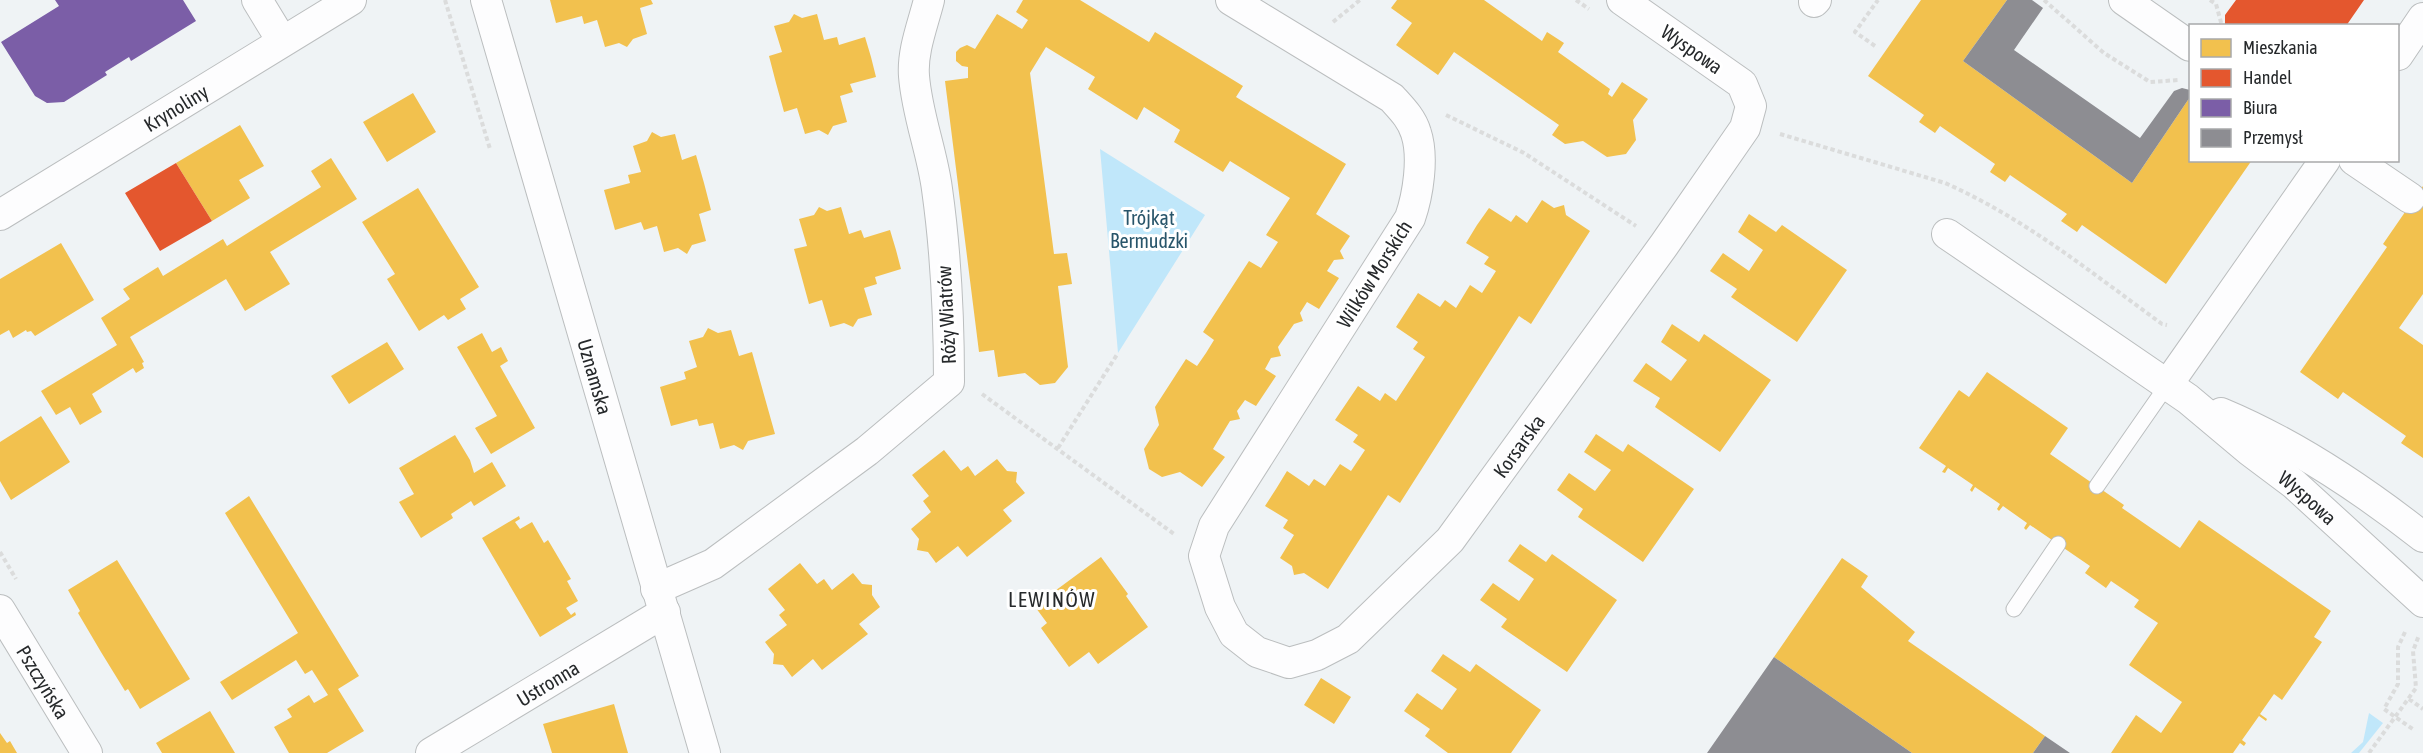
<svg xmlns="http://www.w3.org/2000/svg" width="2423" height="753" font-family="'Asap Condensed',sans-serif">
<rect width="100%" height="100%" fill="#eff3f5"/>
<path fill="#c0e7fa" d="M1100,149L1205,215L1118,353Z
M2369,713L2383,723L2359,753H2351L2363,742Z"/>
<path fill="#f2c14e" d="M550,0H651L653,4L640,8L647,34L633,39L627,47L619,43L605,47L597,20L584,24L582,16L556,23Z
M1023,0H1080L1149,42L1155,32L1243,86L1236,97L1346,164L1316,214L1350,236L1340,251L1344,259L1334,260L1327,271L1339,278L1319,309L1307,302L1300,313L1303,321L1294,324L1278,347L1281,356L1271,358L1265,369L1276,376L1256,406L1245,400L1237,411L1240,419L1230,421L1213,449L1225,457L1202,487L1180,472L1162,477L1149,469L1144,449L1159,425L1155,407L1186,359L1197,366L1206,353L1214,340L1203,332L1249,261L1261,268L1278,242L1266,235L1290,198L1230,161L1223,172L1174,142L1180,130L1144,107L1137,120L1088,89L1095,77L1046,47L1030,73L1054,254L1067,253L1072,284L1058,286L1068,367L1055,383L1040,385L1025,373L998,377L994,350L979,352L945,81L968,78V67L962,66L956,61V52L960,48L967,45L975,49L997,14L1022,29L1028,20L1016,12Z
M1397,0H1484L1542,41L1547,32L1564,43L1558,52L1610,89L1608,94L1612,97L1622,82L1648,99L1633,120L1636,140L1626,154L1607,157L1583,141L1565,144L1552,135L1559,125L1454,52L1438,75L1396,45L1412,23L1391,8Z
M1921,0H2007L1963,61L2132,183L2190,97V160H2252L2166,284L2082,225L2077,232L2061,221L2067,214L2010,175L2005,182L1990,172L1995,164L1940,126L1935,133L1919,122L1924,115L1868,76Z
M794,14L802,18L817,14L824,40L837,37L839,45L865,37L871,57L876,77L850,84L853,92L840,96L847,122L833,126L828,135L819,130L805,134L797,108L784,112L776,83L769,56L782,52L774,26L789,22Z
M413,93L436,132L387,162L363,122Z
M240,125L264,166L239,180L250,198L212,221L176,163Z
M652,132L661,137L675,134L682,160L696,155L704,183L711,210L699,214L706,241L692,245L687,254L678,248L664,252L657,226L644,230L641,222L615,230L604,190L630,183L628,175L641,172L633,146L647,141Z
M331,158L357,199L270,252L290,284L245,311L226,279L130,337L144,362L142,363L144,368L136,373L133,368L92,394L102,412L80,425L70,407L56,415L41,391L117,345L101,318L130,299L123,289L158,267L163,276L223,239L227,246L321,187L311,171Z
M2423,186V294L2399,328L2423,345V458L2401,443L2406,436L2343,392L2338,399L2300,372L2387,247L2383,244Z
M418,188L479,287L460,299L466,309L448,320L444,315L419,331L387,279L395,274L362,222Z
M1542,200L1554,208L1564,205L1566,215L1590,231L1531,324L1519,316L1400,503L1388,495L1328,589L1304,573L1294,575L1292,566L1280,558L1294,535L1283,528L1288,520L1265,506L1276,489L1287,471L1309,486L1314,479L1325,486L1340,464L1351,471L1365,450L1353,442L1358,435L1335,420L1358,386L1380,401L1385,393L1396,401L1425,357L1413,349L1418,342L1396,327L1418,293L1440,307L1445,300L1456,308L1470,285L1482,293L1496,271L1484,264L1489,257L1466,243L1477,225L1489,208L1511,222L1516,215L1527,223Z
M819,207L827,211L841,207L849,234L861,230L864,238L890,230L896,250L901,269L875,277L877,284L864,288L872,315L858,319L853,327L844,323L830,327L822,300L809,304L794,249L807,246L799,219L814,215Z
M1749,214L1776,232L1782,225L1847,270L1797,342L1731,297L1737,289L1710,271L1723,253L1749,271L1763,250L1738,232Z
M61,243L94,300L35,336L31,331L27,332L26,330L13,338L9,330L0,335V279Z
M1672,324L1699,342L1704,334L1771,380L1720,452L1655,407L1660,398L1633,381L1646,363L1671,381L1687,360L1661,342Z
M708,328L718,333L731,330L739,356L752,352L775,434L748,441L743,450L734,445L720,449L713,423L699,426L697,419L671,426L660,387L686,379L684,372L697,367L689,341L703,337Z
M482,333L492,352L501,347L508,361L500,366L535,428L491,454L475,428L497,416L457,347Z
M387,342L404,369L349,404L331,376Z
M1987,372L2068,428L2050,454L2124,505L2122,508L2180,548L2199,520L2331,611L2314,637L2322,642L2282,700L2274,694L2260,714L2267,719L2266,721L2259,716L2242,740L2246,743L2244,746L2240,743L2233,753H2111L2136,715L2161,733L2182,702L2129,665L2158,623L2134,607L2139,600L2111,581L2106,588L2085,573L2090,566L2030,525L2026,530L2024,528L2027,523L2003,506L1999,511L1997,509L2000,504L1975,487L1972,492L1970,490L1973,485L1948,468L1945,473L1942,472L1946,466L1919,448L1959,390L1969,397Z
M41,416L70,462L11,500L0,481V442Z
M1596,434L1623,452L1628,444L1694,489L1643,562L1578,517L1583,509L1557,490L1569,473L1595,491L1611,470L1584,452Z
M455,435L470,460L474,473L492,462L506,486L474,506L471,501L451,514L453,518L421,538L399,502L414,494L399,468Z
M944,450L961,471L968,466L975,476L997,459L1007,471L1017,472L1016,482L1025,493L1003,510L1012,521L967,557L958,546L936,563L928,552L917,550L919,539L911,529L931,512L923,501L929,496L912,475Z
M249,496L359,676L338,689L364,731L327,753H289L274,727L292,717L287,709L309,695L314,703L328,695L312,670L305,674L296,660L232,700L220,682L298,633L225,513Z
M519,516L520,519L515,522L520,529L532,522L544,543L548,540L571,579L567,581L578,601L566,608L571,615L575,612L576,615L540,637L482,538Z
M1520,544L1546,562L1552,554L1617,600L1567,672L1501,627L1507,619L1480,600L1493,583L1519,601L1534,579L1508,561Z
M1101,557L1128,594L1126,596L1148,627L1098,664L1089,652L1069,667L1041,628L1047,623L1036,608L1046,601L1044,599Z
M1842,558L1868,576L1861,587L1915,632L1908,641L2045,736L2033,753H1912L1774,657Z
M117,560L190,679L140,709L128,689L125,691L101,652L78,613L80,611L68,590Z
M800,563L817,584L824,579L832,590L853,573L862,584L872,585V595L880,607L859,624L868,634L822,670L813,659L792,677L783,665L773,664L774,654L765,642L787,625L779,615L785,610L768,589Z
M1443,654L1470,672L1476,664L1541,710L1511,753H1448L1425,736L1430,729L1404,711L1417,693L1442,710L1457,689L1431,671Z
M1321,678L1351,697L1334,724L1304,705Z
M614,704L628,753H552L543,724Z
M210,711L235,753H162L156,743Z
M0,733L7,743L10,741L17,753H0Z"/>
<path fill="#e4572e" d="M2236,0H2364L2346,26H2225V15Z
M176,163L212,221L160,251L125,193Z"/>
<path fill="#7b5ea7" d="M55,0H183L196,21L131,61L129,57L105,72L107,75L64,102L47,103L35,96L1,42L59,6Z"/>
<path fill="#8d8d92" d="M2007,0H2032L2043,8L2014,50L2140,138L2174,91L2182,88L2190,90V97L2132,183L1963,61Z
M1774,657L1912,753H1707Z
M2045,736L2070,753H2033Z"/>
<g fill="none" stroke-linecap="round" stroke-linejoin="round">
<g stroke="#bbbebf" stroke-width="17">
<path id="service" d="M2097,486L2168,384
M2014,609L2058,544"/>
</g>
<g stroke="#bbbebf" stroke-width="32">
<g id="minor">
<path d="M257,0L282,41"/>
<path id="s1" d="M486,0L705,753"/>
<path id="s2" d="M1231,0L1392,98C1402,109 1412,119 1416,133C1424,157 1418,195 1410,218L1214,526L1204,556L1220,607L1234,634L1257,652L1289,663L1317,655L1348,639L1450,540L1664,245L1745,128L1751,106L1742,84L1622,0"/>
<path d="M2124,0L2190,46"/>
<path d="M1814,2L1816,0"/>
<path d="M2398,55L2423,18"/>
<path d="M2354,160L2410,198"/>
<path id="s3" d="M0,215L351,0"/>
<path id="s4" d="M1947,234L2188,399L2250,451L2294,484L2423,602"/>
<path d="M2168,384L2325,160"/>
<path d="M2221,413C2293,443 2362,489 2423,537"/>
<path d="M656,589L713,564L867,451L949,382C949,318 946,253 937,189C932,151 917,115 914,76C912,51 923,24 929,0"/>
<path id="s5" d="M0,610L87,753"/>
<path id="s6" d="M431,753L665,612"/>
</g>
</g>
<path stroke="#dbdcdc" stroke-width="4" stroke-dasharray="4.5 3" stroke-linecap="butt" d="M445,0L490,149
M1576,0L1589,9
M2044,0L2104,53L2150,82L2179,80
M2210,0L2216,4L2222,26
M1333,22L1360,0
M1875,46L1855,32L1878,0
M1446,115L1524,153L1636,226
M1780,134L1945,183C2024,218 2092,273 2162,324L2167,325
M982,394L1174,534
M1058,448L1118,353
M0,552L16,579
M2405,632L2398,647V684L2384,709L2414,730
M2409,699L2423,709
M2369,753L2416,688L2413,651L2419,635"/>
<use href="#service" stroke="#fdfdfe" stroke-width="15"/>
<use href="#minor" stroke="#fdfdfe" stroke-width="30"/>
</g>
<g text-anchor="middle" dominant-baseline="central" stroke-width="6" stroke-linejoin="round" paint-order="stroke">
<g font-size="20" fill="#26292b" stroke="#fff">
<text transform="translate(1692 49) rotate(35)">Wyspowa</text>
<text stroke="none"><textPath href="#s3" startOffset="206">Krynoliny</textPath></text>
<text transform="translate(1374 274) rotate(-58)">Wilków Morskich</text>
<text transform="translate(946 315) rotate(-93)">Róży Wiatrów</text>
<text stroke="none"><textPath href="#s1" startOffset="392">Uznamska</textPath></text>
<text stroke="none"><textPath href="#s2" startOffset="1184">Korsarska</textPath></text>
<text stroke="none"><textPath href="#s4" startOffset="447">Wyspowa</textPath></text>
<text stroke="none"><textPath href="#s5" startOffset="84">Pszczyńska</textPath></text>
<text stroke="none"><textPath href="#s6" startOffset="136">Ustronna</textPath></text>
</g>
<g font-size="20" fill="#28556a" stroke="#fff">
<text x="1149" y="217">Trójkąt<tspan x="1149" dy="23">Bermudzki</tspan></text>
</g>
<g font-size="21" letter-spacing="1.5" fill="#26292b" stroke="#fff">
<text x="1052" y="599">LEWINÓW</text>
</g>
</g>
<rect x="2189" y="24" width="210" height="138" fill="#ffffff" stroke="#a8a9aa" stroke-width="1.5"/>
<rect x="2201" y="39" width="30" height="18" fill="#f2c14e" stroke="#a8a9aa" stroke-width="1.5"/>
<text x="2243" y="54" font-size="18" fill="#26292b">Mieszkania</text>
<rect x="2201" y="69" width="30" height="18" fill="#e4572e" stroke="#a8a9aa" stroke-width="1.5"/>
<text x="2243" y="84" font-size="18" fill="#26292b">Handel</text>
<rect x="2201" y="99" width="30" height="18" fill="#7b5ea7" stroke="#a8a9aa" stroke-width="1.5"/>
<text x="2243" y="114" font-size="18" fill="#26292b">Biura</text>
<rect x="2201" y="129" width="30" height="18" fill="#8d8d92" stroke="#a8a9aa" stroke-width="1.5"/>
<text x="2243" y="144" font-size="18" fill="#26292b">Przemysł</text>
</svg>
